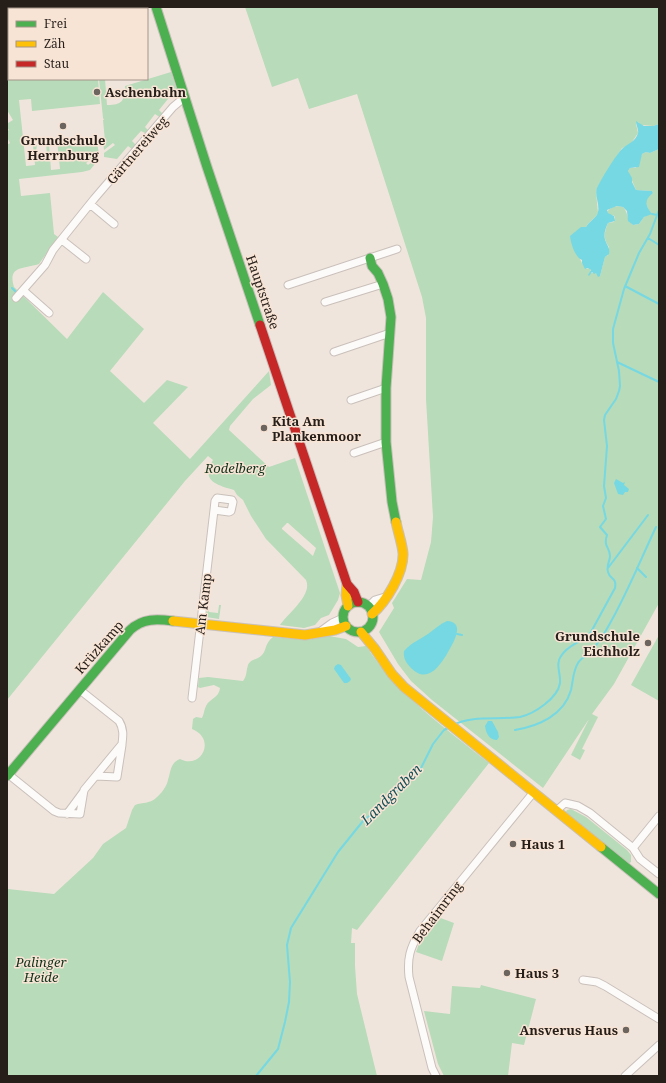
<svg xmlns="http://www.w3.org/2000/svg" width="666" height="1083" font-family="'Noto Serif',serif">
<rect width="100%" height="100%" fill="#f0e5dd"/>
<path fill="#b8dbb9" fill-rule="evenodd" d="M17,7H90V9H17Z
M245,7H659V124L653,126L641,125L638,122L636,124L638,133L630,145L622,148L598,186L596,192L598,213C595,219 589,221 586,227H581L580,259L582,263L586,269L590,268L591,273H596L600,276L605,257L608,255L609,247C603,239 604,233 608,223L614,222L615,217L613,215H610L607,212C610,207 618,205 623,207C628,212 627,221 633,225L639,224L644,217L651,213C648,209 644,202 647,197C648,195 651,194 653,193L652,191L636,190L628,171L630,168H636L642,154L646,152L650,153L659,149V603L614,684L592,714L598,717L582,749L585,750L580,760L571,755L589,719L543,788L432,700L411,681L398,664L379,632L394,608L392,603L407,579L421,580L431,542L433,517L426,399V318L422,297L357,94L309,109L298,78L272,87Z
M9,22V79H98L100,104L32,111L31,99L19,100L26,166L35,165L33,145H37L36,151L38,157L43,158L47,154L46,144H49L51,170L60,169L57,140L59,139L60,146L97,142L99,154L86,163L88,165L99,157V159L90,170L82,172L19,179L21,196L50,193L54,234L58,237L39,264C25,269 7,265 14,287L67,339L103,292L144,329L110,371L144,403L167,380L188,387L153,423L190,459L269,371L271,385L253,399L230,426L229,430L269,467L295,458L340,593L338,600L329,615L321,618L315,625L304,628L280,625C287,614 313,595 306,580L266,539L251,516L243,500L237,495L234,490C217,485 200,481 213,460L208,456L185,481L7,700V145L10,143L7,137V131L9,130L7,127V122L8,123L13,120L7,110V24ZM287,523H288L316,548L313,556L282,529V528Z
M171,72L178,94L168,99L159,110L164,115L161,118L155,114L145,127L148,130L145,133L141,131L132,141L136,145L132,149L128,146L117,159L104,157V153L115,145L113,143L104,150L103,141H105L103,120H104L103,118L99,79H105L107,105C122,105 125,101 125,86Z
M219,605H221L219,619L206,617L205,615L206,606H209V612L218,613Z
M659,635V701L631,685Z
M329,636L346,639L358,647L366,646C397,694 445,728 489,763L357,930L352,928L351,943H355V966L357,994L377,1076H7V899L8,889L54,894L93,858L103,844L126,828L132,810L135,805C143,802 149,804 156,798C161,794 167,786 168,780C171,771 170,763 180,759C201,770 217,739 192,729L193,719L196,717L202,718C204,714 204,710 206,706C210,698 219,698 220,688L214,685L200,688L198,687L199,678L208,677L243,681C247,676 246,671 248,665C251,659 256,660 261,656C267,651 264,644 273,637L307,640Z
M571,809L586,817L627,850L631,855V862L628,864L565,814L567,810Z
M438,917L454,923L442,961L416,952L421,938Z
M481,985L536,999L524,1045L512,1043L508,1076H444L438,1064L424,1011L450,1014L452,986L480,988Z"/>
<path fill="#76d8e2" d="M636,121L644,126H653L659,124V149L650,153L646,152L642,154L639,167L630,168L628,171L632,178V182L636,190L652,191L653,193C644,200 645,205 652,214L644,217L639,224L633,225L628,221L627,211L623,207L617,206L607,210L608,213L614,216L615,221L608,223C605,229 603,236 606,242C608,247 610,248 609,254L605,257L600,276L598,277L596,273L594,274L592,272L589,276L588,275L591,270L588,268L585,269L582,263V260C575,257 571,244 570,236L581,227H586C589,221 597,218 598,212C600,204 594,195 597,188C600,181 617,153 623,148C628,144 636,141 638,133C639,130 636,125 636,121Z
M616,479L623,483L625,482L624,485L629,489L628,492H625L623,495L618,494L614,483Z
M447,621C467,622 452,645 447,654C439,667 427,684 411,668C406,663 403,658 404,651C412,642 419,640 428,634C435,629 440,624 447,621Z
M338,664L341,665L351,679L350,681L347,683H344L334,669L335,666Z
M488,721H492L498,732L499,737L497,740C489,740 486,733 485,726Z"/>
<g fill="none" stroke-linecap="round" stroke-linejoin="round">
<path stroke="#76d8e2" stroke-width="2" d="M652,214L657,215
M648,238L659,245
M625,286L659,304
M12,288L18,294
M617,362L659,382
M608,568L648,515
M637,568L646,577
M457,634L462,635
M453,725C471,715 500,720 520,717C534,714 558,698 560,683C561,674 555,664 561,656C568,644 583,642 591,632L615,588C617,577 610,580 608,572C606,566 610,561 610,556C610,547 603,547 607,535L600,527L606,519L603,506L606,498L604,486L607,446L604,420L605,415L616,399L619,391L620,386L619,371L613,343V329L624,289L639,253L650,234L659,210
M515,730C539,726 564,715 571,690C573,681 573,671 578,663C580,659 585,657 589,653C594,648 598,643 602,637C623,604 639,563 656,527
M256,1076L278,1049L285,1022L289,1002L290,982L287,945L291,928L338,852L363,821L387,802L405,782L420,770L433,744L444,730L448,728"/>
<g stroke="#c9c0ba" stroke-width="9">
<path id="street" d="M90,204L114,224
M62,240L86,259
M288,285L397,249
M23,290L49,313
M16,298L45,265L53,250L94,199L173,107L185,97
M325,302L383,284
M334,352L390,333
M351,400L386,388
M354,453L386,442
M217,498L232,500L233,502L231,511L229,512L214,510L215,501Z
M368,607L375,600L385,597
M321,631L332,623L343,618
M192,698L214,510
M8,774L54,811L59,813L80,814L84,790L122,744C123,736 124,729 119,721L80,690
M96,776L117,777L122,745
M556,811L565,803L578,806L590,813L633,848L640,859L659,874
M67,814L84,791
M633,848L659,816
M583,980L597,982L605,986L659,1019
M436,1076L432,1068L409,977C407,958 410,948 420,931L533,793
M625,1076L659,1045"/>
</g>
<g stroke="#c9c0ba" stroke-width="11">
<path id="fast" d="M156,7L207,167L260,325
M370,258L372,266L378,273L383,284L388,299L391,317L386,388V442L392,502L396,522
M343 617a15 15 0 1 1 30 0a15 15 0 1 1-30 0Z
M7,776L130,630C143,618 157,619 173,621
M601,847L659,894"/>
</g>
<g stroke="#c9c0ba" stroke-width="11">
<path id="slow" d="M347,584L346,595L348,606
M372,614C386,602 404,573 403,553C402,543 398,532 396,522
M173,621L305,635L335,630L346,626
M361,632L375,649L392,674L404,687L601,847"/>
</g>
<g stroke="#c9c0ba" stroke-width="11">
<path id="jam" d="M260,325L347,584L354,592L358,602"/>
</g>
<use href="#street" stroke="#fdfbfa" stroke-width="7"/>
<use href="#fast" stroke="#4caf50" stroke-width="9"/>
<use href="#slow" stroke="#ffc107" stroke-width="9"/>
<use href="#jam" stroke="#c62828" stroke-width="9"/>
</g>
<g fill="#6c645e" stroke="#f8e4d5" stroke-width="1.5">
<circle cx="97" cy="92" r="4"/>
<circle cx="63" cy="126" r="4"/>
<circle cx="264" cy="428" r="4"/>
<circle cx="648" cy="643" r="4"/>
<circle cx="513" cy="844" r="4"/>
<circle cx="507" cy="973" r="4"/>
<circle cx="626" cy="1030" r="4"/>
</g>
<g text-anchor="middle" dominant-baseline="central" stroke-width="3" stroke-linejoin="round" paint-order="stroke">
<g font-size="13" font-weight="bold" fill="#251e19" stroke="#f8e4d5" text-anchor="start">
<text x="105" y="92">Aschenbahn</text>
<text x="63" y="140" text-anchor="middle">Grundschule<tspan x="63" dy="15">Herrnburg</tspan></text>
<text x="272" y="421">Kita Am<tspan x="272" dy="15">Plankenmoor</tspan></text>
<text x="640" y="636" text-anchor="end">Grundschule<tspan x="640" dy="15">Eichholz</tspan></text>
<text x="521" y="844">Haus 1</text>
<text x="515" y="973">Haus 3</text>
<text x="618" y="1030" text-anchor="end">Ansverus Haus</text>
</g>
<g font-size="13" fill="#251e19" stroke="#f8e4d5">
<text transform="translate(137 150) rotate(-49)">Gärtnereiweg</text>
<text transform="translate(263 292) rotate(71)">Hauptstraße</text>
<text transform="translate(203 604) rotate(-83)">Am Kamp</text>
<text transform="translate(99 647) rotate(-49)">Krüzkamp</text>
<text transform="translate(437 912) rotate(-53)">Behaimring</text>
</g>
<g font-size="13" font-style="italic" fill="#10331b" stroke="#f8e4d5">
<text x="235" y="468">Rodelberg</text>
<text x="41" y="962">Palinger<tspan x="41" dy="15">Heide</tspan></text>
</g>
<g font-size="14" font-style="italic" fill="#135057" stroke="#f8e4d5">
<text transform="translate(391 794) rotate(-45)">Landgraben</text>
</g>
</g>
<rect width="666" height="1083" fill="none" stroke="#251e19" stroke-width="16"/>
<rect x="8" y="8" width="140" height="72" fill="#f8e4d5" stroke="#a4958a"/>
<rect x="16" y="21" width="20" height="6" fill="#4caf50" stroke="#a4958a"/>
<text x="44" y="28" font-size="12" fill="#251e19">Frei</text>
<rect x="16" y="41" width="20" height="6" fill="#ffc107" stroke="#a4958a"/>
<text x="44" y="48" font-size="12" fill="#251e19">Zäh</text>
<rect x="16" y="61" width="20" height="6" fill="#c62828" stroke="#a4958a"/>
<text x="44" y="68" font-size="12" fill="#251e19">Stau</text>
</svg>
